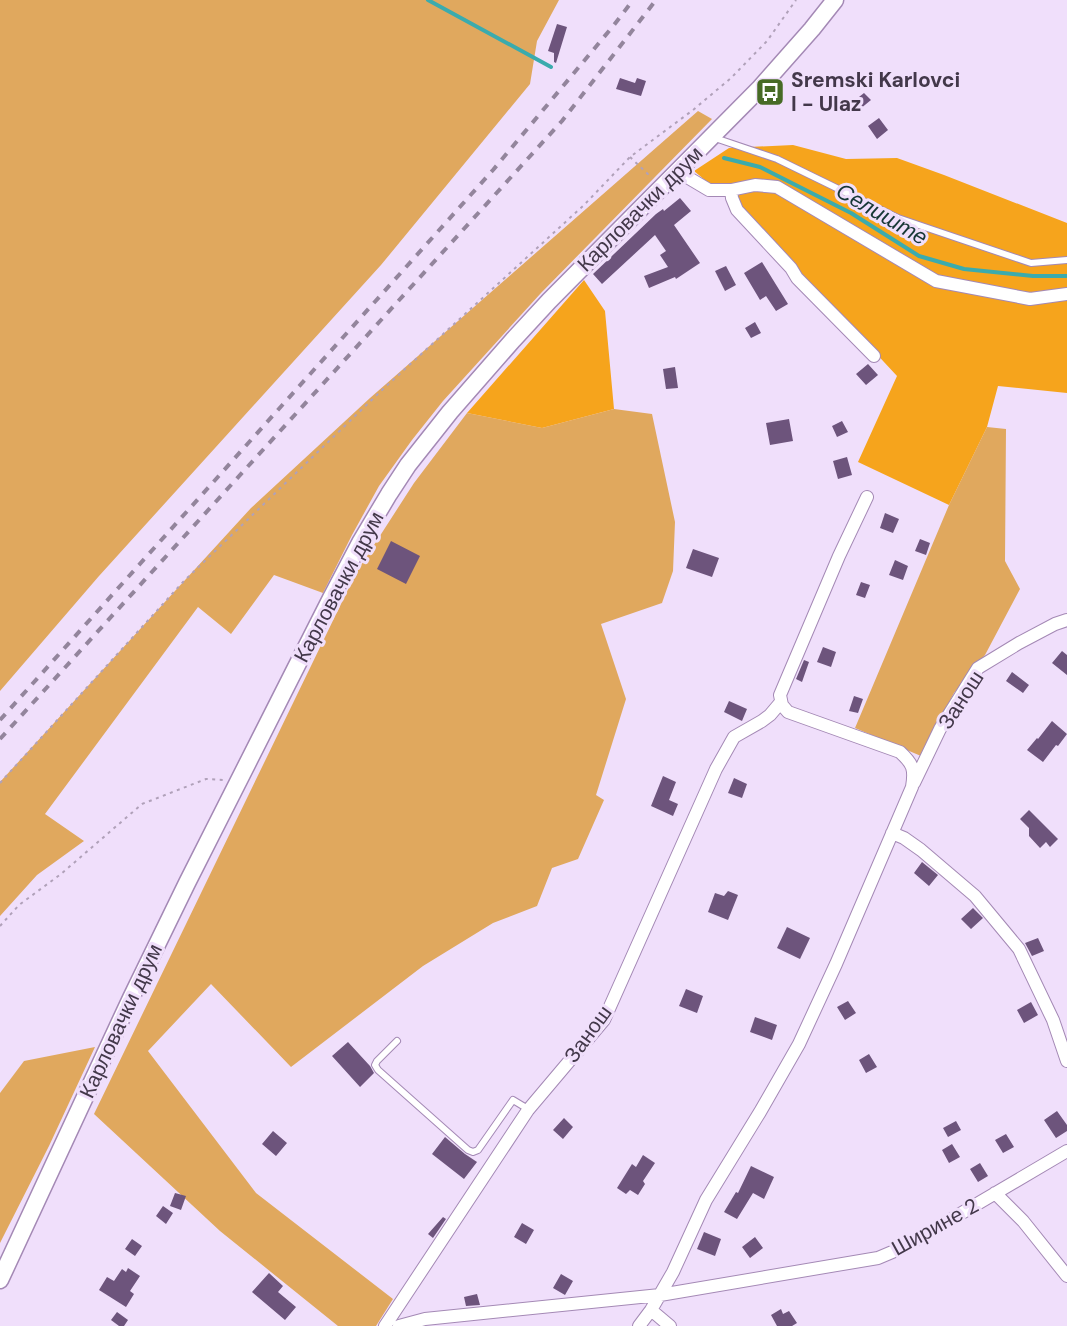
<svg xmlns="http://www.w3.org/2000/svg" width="1067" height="1326" font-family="'DM Sans',sans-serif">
<rect width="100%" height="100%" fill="#f0dffb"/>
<path fill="#e0a85e" d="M0,0H559L537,41L530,84L381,265L99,576L0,691Z
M698,111L712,119L541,293L443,401L412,440L379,486L352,535L323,593L274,575L231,634L198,607L45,814L84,841L37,875L0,916V782L251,508L370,398Z
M614,409L652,414L675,522L673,571L662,603L601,624L626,699L596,795L604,800L578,859L552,868L537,906L493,923L423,966L291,1067L211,984L148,1051L256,1193L393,1299L376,1326H338L220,1231L94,1114L356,573L414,483L467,413L542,428Z
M987,427L1006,429L1005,561L1020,589L985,655L954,693L921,756L855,728L949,505Z
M95,1047L49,1146L0,1243V1093L24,1061Z"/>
<path fill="#f6a41c" d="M793,145L846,159L897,158L944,175L1067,223V393L998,386L987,427L949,505L858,462L897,376L766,235L729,200L694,171L729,148Z
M584,280L605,311L614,409L542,428L467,413Z"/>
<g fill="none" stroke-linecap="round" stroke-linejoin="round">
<path stroke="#3babad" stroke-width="4" d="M428,0L551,67
M724,158L760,167L851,213L919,256L964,269L1033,276H1067"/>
</g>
<path fill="#6d547c" d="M557,24L567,27L556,63L554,62V53L548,51Z
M620,78L635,83L637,78L646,81L641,96L616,89Z
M864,93L871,100L860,109L854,101Z
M879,118L888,130L877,139L868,126Z
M680,198L691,211L674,225L700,263L676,279L675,277L649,288L644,276L668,267L660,255L666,251L655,235L602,284L593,274L656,214L663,209L664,211Z
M762,262L788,304L776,311L766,296L760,300L744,273Z
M726,266L736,285L725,291L715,271Z
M755,322L761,333L751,338L745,328Z
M868,364L878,375L866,385L856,374Z
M675,367L678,388L666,389L663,369Z
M789,419L793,441L770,445L766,423Z
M842,421L848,432L837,437L832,426Z
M847,457L852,475L838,479L833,461Z
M885,513L899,519L893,533L880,528Z
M920,539L930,543L926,555L915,551Z
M391,541L420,556L406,584L377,569Z
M693,549L719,558L712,577L686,568Z
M895,560L908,566L903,580L889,575Z
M861,582L870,585L865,598L856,595Z
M823,647L836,652L831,667L817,662Z
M1062,651L1067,655V675L1052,663Z
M804,660L809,662L802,682L796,679Z
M1012,672L1029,685L1023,693L1006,681Z
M854,696L863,699L858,713L849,711Z
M729,701L747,709L742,721L724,712Z
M1052,721L1067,734L1058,746L1056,745L1043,762L1027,750L1037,738L1038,739Z
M663,776L676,782L669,800L678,804L673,816L651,806Z
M734,778L747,784L742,798L728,793Z
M1029,810L1058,839L1050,847L1046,842L1040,848L1029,836V828L1020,819Z
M922,862L938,875L929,886L914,873Z
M728,891L738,895L728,920L708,912L715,893L724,896Z
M973,908L983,918L971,929L961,919Z
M787,927L810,938L800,959L777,948Z
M1038,938L1044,951L1032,956L1025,943Z
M686,989L703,996L697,1013L679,1006Z
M848,1001L856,1013L845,1020L837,1007Z
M1031,1002L1038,1015L1024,1023L1017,1010Z
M755,1017L777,1025L772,1040L750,1032Z
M348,1042L370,1066L374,1073L360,1087L332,1056Z
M869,1054L877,1067L866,1073L859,1060Z
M1057,1111L1067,1125V1131L1056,1138L1044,1120Z
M564,1118L573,1127L563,1139L553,1130Z
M956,1121L961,1130L948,1137L943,1128Z
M273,1131L287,1143L276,1156L262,1144Z
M1006,1134L1014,1147L1003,1153L995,1140Z
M445,1137L465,1154L477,1162L464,1179L432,1154Z
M952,1144L960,1157L949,1163L942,1150Z
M643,1155L655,1163L643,1181L645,1184L638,1195L630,1190L626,1194L617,1188L632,1164L636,1167Z
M980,1163L988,1176L978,1182L970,1169Z
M751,1166L774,1177L764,1199L753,1193L737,1219L724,1212L736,1192L738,1193Z
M175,1193L186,1196L181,1210L170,1206Z
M163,1206L173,1213L166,1224L156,1216Z
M443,1217L446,1219L433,1238L428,1234Z
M522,1223L534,1230L526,1244L514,1237Z
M704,1232L721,1239L715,1256L697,1249Z
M755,1237L763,1248L750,1258L742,1247Z
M132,1239L142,1246L135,1256L125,1249Z
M128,1268L140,1276L130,1291L134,1294L126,1307L99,1290L107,1277L114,1281L122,1269L126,1272Z
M269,1273L283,1286L278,1292L296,1307L285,1320L252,1292Z
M561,1274L573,1281L565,1295L553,1288Z
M477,1294L480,1305L466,1306L464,1297Z
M781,1309L783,1314L789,1311L797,1323L792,1326H777L771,1315Z
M117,1312L128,1320L124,1326H119L111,1320Z"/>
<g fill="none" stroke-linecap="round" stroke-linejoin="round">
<g stroke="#a489b5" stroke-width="8">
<path id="lane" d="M715,138L777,159L898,218L1031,263L1067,260
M397,1041L377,1061L375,1065L378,1070L468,1150L473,1152L478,1150L513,1100L528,1109"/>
</g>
<g stroke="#a489b5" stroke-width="14">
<path id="street" d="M677,171L709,190H731L755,185L777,187L936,281L1030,299L1067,294
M731,190L732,198L737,210L791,268L797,278L874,356
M914,783L940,729L978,668L1019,643L1055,624L1067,620
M892,833L904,838L921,850L975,896L1019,949L1053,1020L1067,1061
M995,1193L1023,1221L1067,1276
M651,1310L670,1326
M385,1326L528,1110L604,1020L716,769L734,737L762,721L770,715L781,702
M399,1326L425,1319L660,1295L878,1258L904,1247L1067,1151
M639,1326L651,1310L673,1272L706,1200L760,1112L799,1044L836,964L912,787C915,769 913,764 900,752L788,712L782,705L780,695L839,556L867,497"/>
</g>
<g stroke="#a489b5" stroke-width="19">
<path id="secondary" d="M0,1280L131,998L187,883L331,598L361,541L389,494L408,465L450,412L513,340L549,301L759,89L812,29L835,0"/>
</g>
<path stroke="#b0a1b9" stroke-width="2" stroke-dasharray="3 4.5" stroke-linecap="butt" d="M630,157L652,178
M0,783L183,582L381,391L584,205L630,157L693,110L731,78L767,41L796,0
M0,926L19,905L61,874L142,804L206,779L224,780"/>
<use href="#lane" stroke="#fff" stroke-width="6"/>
<use href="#street" stroke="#fff" stroke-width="12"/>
<use href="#secondary" stroke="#fff" stroke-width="16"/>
<path stroke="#93859c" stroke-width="4" stroke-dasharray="8 8" stroke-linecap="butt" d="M0,720L493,170L614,25L633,0
M0,739L562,121L656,0"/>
</g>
<defs>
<g id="bus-square" transform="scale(1.5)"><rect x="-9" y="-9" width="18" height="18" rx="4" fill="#476b25" stroke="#f0dffb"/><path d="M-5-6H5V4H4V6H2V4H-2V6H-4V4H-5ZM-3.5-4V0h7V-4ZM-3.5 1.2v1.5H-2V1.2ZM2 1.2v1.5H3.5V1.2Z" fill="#fff"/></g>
</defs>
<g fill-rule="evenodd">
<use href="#bus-square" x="770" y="92"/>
</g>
<g text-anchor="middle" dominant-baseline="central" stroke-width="6" stroke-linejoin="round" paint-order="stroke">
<g font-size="21" font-weight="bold" fill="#43384a" stroke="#f0dffb" text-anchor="start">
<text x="791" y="80">Sremski Karlovci<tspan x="791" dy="24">I - Ulaz</tspan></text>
</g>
<g font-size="21" fill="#43384a" stroke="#f0dffb">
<text transform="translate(640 209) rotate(-45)">Карловачки друм</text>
<text transform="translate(339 587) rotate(-62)">Карловачки друм</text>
<text transform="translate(961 700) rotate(-57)">Занош</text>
<text transform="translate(121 1021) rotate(-65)">Карловачки друм</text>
<text transform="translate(588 1034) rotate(-54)">Занош</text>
<text transform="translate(935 1227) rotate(-29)">Ширине 2</text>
</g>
<g font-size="22" font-style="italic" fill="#173736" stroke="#f0dffb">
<text transform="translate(882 214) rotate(30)">Селиште</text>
</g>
</g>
</svg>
